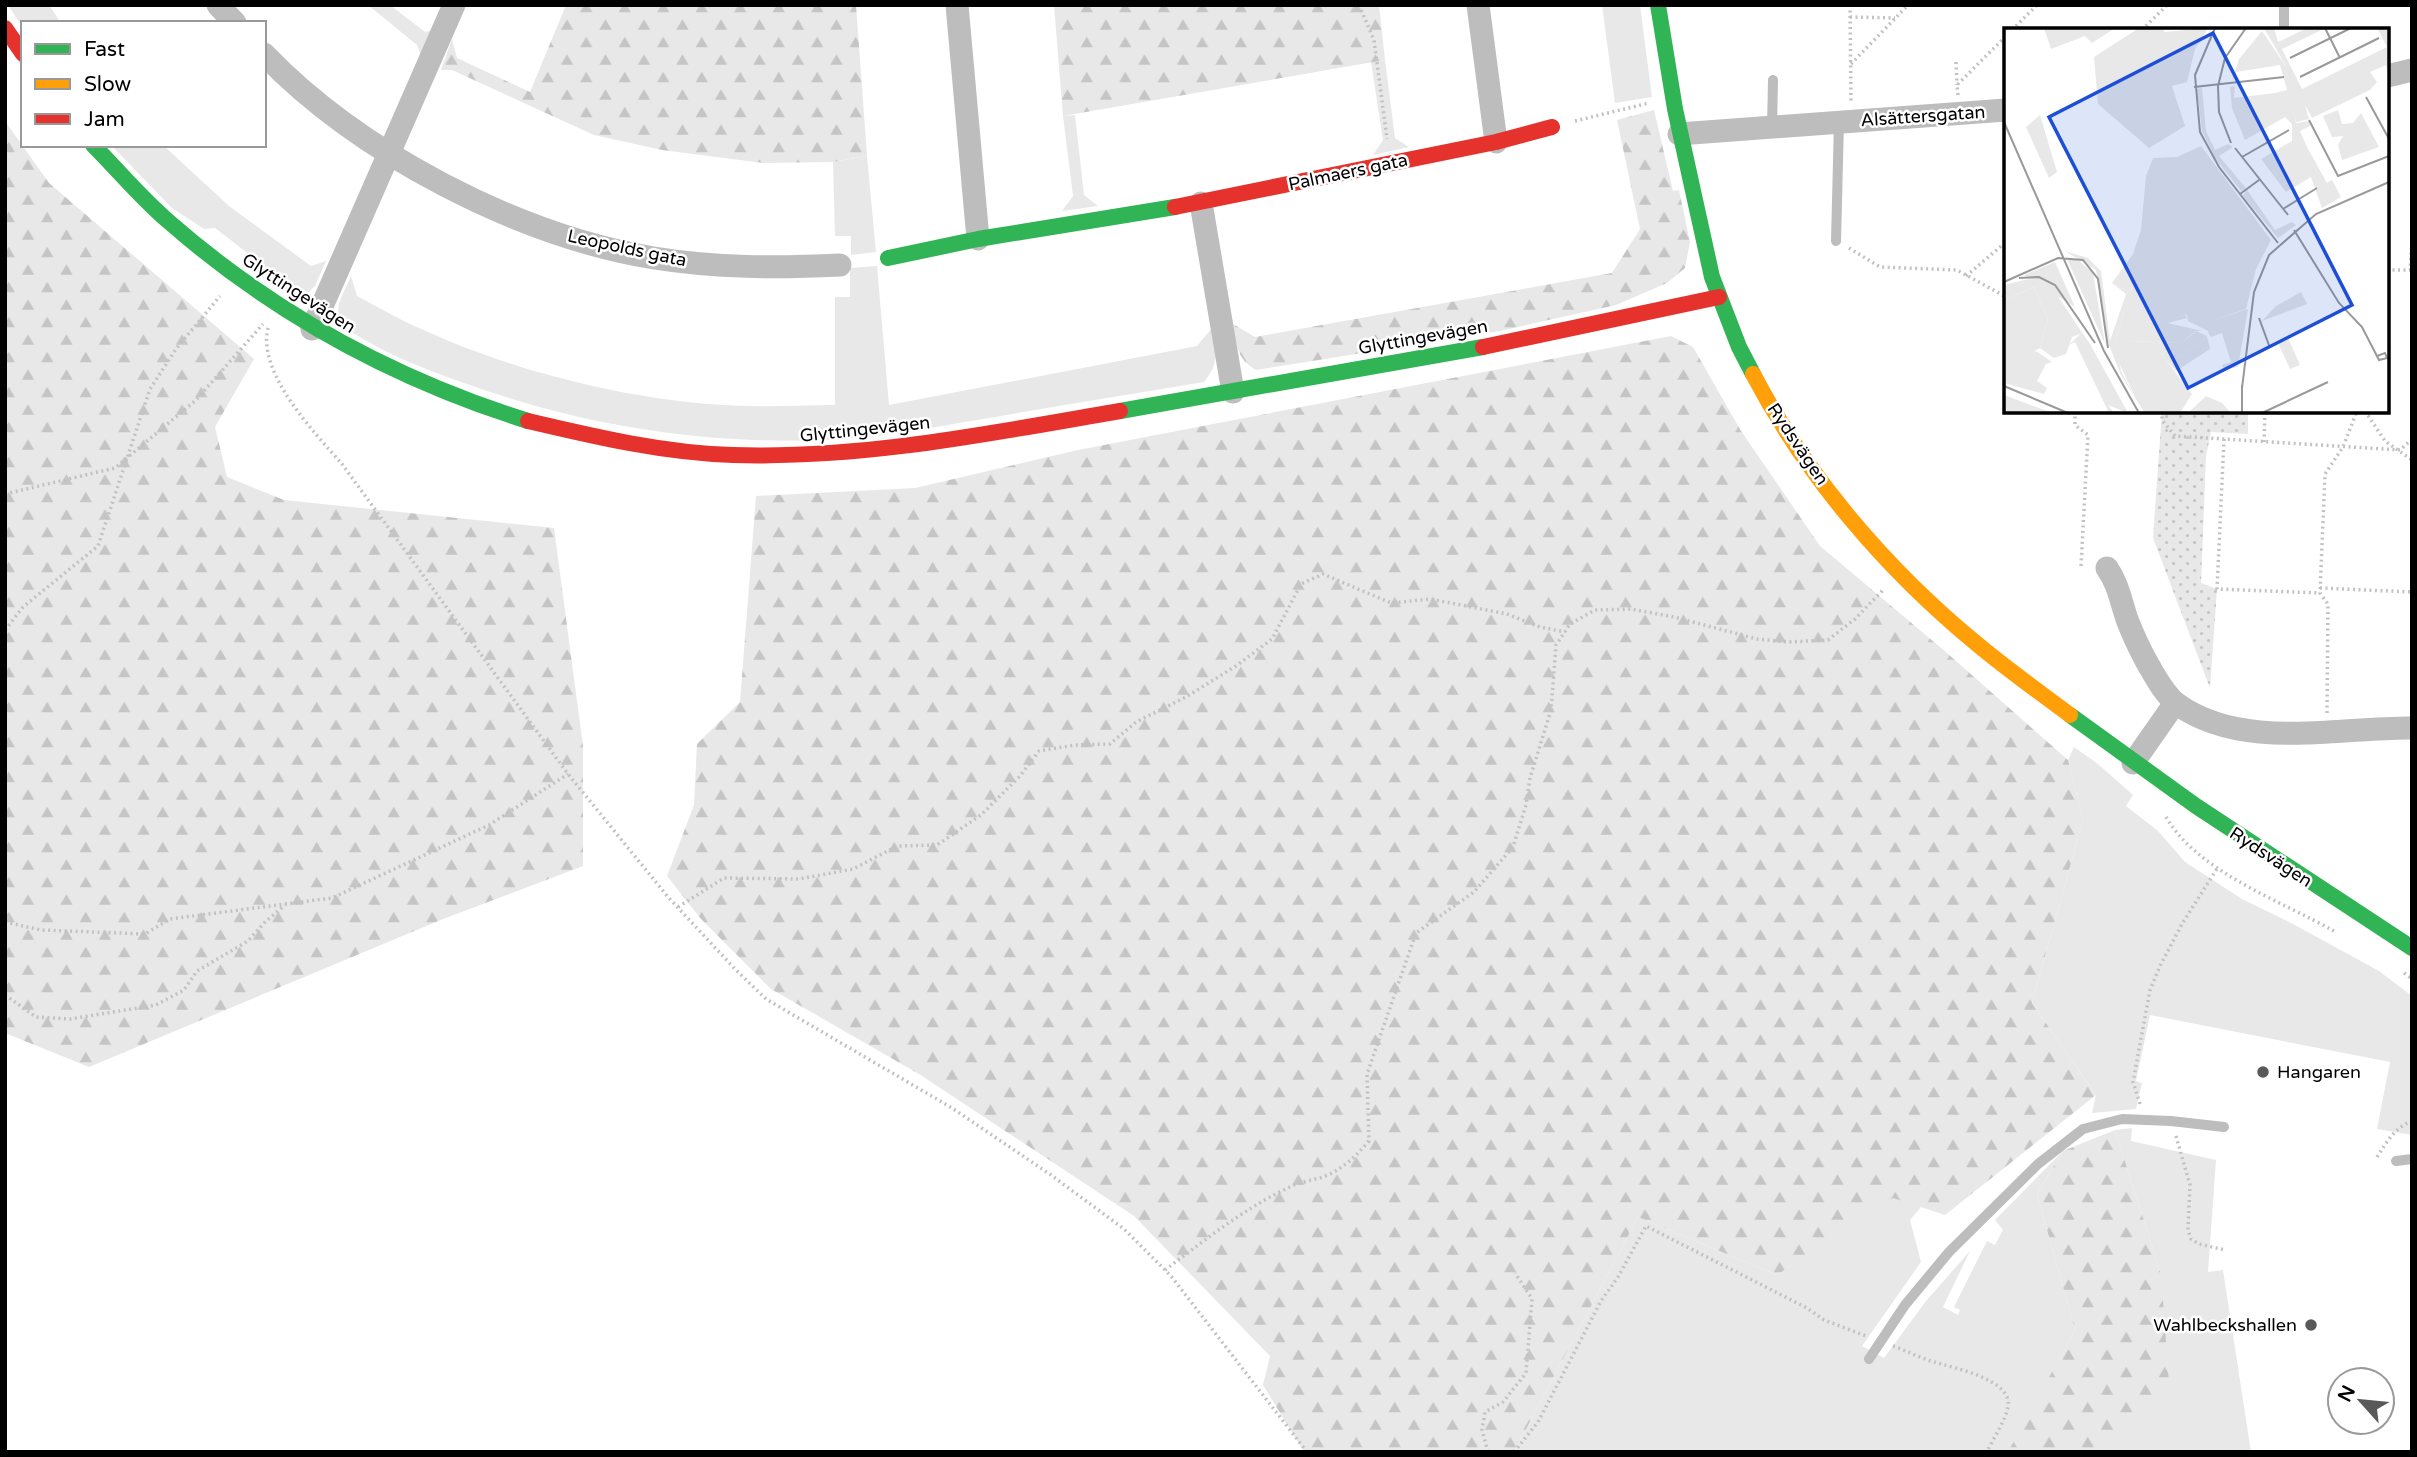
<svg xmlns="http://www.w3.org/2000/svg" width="2417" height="1457" font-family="'Varela Round',sans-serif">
<defs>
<pattern id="forest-firs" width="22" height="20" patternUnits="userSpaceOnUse" patternTransform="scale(1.75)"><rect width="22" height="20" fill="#e8e8e8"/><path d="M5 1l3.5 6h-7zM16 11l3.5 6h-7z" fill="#c5c5c5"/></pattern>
<pattern id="park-dots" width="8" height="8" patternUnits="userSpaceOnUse" patternTransform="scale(1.75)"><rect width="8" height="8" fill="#e8e8e8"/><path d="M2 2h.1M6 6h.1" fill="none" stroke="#c5c5c5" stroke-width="1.8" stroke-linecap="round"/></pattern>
</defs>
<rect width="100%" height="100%" fill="#fff"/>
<path fill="#e8e8e8" d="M8,5H49L61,23H23V28Z
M368,5H390L425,32L437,29L422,59L417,45Z
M1602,5H1640L1652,97L1615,103Z
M1385,60L1395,138L1409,147L1373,155L1383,140L1371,62Z
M1075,115L1084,195L1098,206L1062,211L1073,196L1063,116Z
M111,145H163L229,206L311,266L326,261L315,286L309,292L294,294L284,289L254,258L215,228L204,229L172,208Z
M867,156L876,252L851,255V236H835L833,162Z
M877,266L889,405L1197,346L1212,328C1216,352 1220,362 1204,382C1131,394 1057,406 984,419C932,427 880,438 827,440C678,445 548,419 409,362C387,353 365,340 344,328C331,310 343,295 351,276L357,296C378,307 398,319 419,328C516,373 642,404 749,406C778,407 806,405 835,405V297H850V268Z
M2074,747L2098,764L2133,795L2126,806L2158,831L2185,862L2242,899L2293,924L2379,971L2412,996V1135L2377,1129L2390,1062L2150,1015L2136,1081L2142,1083L2136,1109L2092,1113L2096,1095L2032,1003L2083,820L2068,760Z
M2132,1128L2131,1141L2216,1160L2208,1272L2223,1270L2251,1452H2090L2161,1274L2115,1130Z
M2063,1151L2037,1194L2075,1330L2009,1452H1514L1638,1217L1777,1275L1893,1197L1921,1207L1910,1220L1921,1262L1862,1346L1884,1358L1926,1301L1970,1251L1943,1307L1958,1315L1960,1310L1954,1307L1987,1241L1995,1245L2003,1230L1995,1220Z"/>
<path fill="url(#forest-firs)" d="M566,5H856L867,156L833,162L763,163L662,150L594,135L452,70H441L452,39L457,58L530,92Z
M1054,5H1379L1385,60L1063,116Z
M1654,110L1673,191L1679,190L1690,242L1685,268L1667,283L1616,305L1500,331L1256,370C1237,359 1236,345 1233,324L1255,337L1612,273L1640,229L1617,120Z
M5,121L49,183L254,359L215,427L227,477L284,500L554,528L583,746V866L443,919L89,1067L5,1033Z
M1671,336L1693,347L1741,431L1820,546L1947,653L2068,760L2083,820L2032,1003L2096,1095L1945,1215L1893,1198L1777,1275L1638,1217L1514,1452H1304L1263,1385L1270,1356L1134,1216L919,1074L771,989L701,919L667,876L694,805L697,744L740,702L756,496L915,488L1078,450Z
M2115,1130L2161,1274L2169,1384L2090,1452H2008L2075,1330L2037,1194L2063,1151Z"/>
<path fill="url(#park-dots)" d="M2162,411H2248V434L2211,432L2206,456L2201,583L2217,589L2210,688L2153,538Z"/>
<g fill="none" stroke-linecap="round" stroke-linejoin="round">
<path stroke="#c2c2c2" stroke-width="3.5" stroke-dasharray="2 3.5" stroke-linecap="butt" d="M1359,5L1374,40L1387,139
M1850,5L1851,101
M1850,17L1895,18
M2012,30L2037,5
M2142,30L2167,5
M1956,62L1957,85
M1851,64L1908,5
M1958,95L1957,85L2006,36
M1575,121L1649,103
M1849,248L1880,267L1957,270L2006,297
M2387,270H2410L2412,242
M1966,276L2006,242
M268,328C257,373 314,432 342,464L568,774L668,897L735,969L766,999L952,1108L1051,1175L1124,1229L1171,1276L1307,1452
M2075,411V425L2088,435L2081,566
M2162,411V420L2175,436L2400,450L2412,439
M2365,411L2385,441L2412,460
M2224,439L2217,589L2320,593
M2264,442L2265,411
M5,494L115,468L196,400L263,324
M2320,588L2412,592
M5,630L23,607L98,546L150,389L176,349L220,296
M2327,713L2328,604L2320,593L2325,474L2343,447L2357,411
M2166,817C2198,872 2281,901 2334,931
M678,907L724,878L799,879L853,869L897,846L937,845L981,815L1020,776L1039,751L1075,745L1110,744L1136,722L1186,697L1236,666L1272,639L1301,584L1323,574L1391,603L1430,599L1507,614L1540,627L1565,632
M5,922L41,930L145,934L170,919L332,898L489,825L568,774
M2404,973L2412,979
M5,995L36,1017L70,1019L156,1005L184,990L197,971L248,941L264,923L285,905
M2140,1104L2133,1082L2150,990L2160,966L2182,924L2218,867
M2176,1136L2190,1185L2188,1230L2191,1239L2199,1244L2225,1250
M2377,1157C2387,1142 2394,1128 2412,1121
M1165,1270C1205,1240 1246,1207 1292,1186C1303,1181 1316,1180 1328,1175C1345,1167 1357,1155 1369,1141L1367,1074L1416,933L1474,892L1513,847L1526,805L1530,778L1551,710L1556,645L1570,624L1595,610L1631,609L1674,617L1757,639L1788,642L1828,640L1855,619L1883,590
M1893,1346C1907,1351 1920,1358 1934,1362C1953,1368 2013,1379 2008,1407C2005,1422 1993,1438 1987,1452
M1488,1452L1482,1430L1485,1412L1503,1402L1526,1373L1532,1299L1515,1273
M1514,1452L1538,1422L1601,1301L1618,1277L1646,1226L1807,1308L1824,1320L1866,1336"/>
<path stroke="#bdbdbd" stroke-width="10" d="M2284,5V30
M1772,129L1773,80
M1836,241L1839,122
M2396,1161L2412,1159
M1869,1359L1905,1305L1949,1252L2038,1164L2083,1129L2122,1119L2171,1121L2224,1127"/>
<path stroke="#bdbdbd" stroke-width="23" d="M218,5L235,23
M957,5L978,239
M1478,5L1496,142
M264,54C359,153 519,236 654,258C716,268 777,268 840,265
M2387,76L2412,70
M1679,134L2006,110
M1201,203L1233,392
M312,329L454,5
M2107,568C2119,585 2121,603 2128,622C2134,637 2141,652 2149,666C2156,678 2165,695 2177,704C2242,751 2338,727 2412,728
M2133,763L2175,703"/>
<path stroke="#30b455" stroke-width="16" d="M1658,5L1675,109L1712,277L1739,347L1753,374
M93,145C118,170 141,198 168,221C274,314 394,379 528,421
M888,258L978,239L1175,207
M1120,411L1483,347
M2070,715L2196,806L2412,948"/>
<path stroke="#ff9f0a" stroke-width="16" d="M1753,374C1807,477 1887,570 1977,644C2007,669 2039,692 2070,715"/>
<path stroke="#e5322d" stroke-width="16" d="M5,28L23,54
M1175,207L1496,142L1552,127
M1483,347L1719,297
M528,421C596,437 664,453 733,455C864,459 992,433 1120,411"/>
</g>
<g fill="#595959" stroke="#fff" stroke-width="2.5">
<circle cx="2263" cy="1072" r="7"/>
<circle cx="2311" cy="1325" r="7"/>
</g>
<g text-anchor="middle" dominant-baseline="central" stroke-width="5" stroke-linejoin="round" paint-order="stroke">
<g font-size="18" fill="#000" stroke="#fff">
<text transform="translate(1923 116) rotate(-4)">Alsättersgatan</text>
<text transform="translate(1348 172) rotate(-12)">Palmaers gata</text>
<text transform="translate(627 248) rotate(12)">Leopolds gata</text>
<text transform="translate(299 293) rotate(33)">Glyttingevägen</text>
<text transform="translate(1423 337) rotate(-10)">Glyttingevägen</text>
<text transform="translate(865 429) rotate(-6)">Glyttingevägen</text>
<text transform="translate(1798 444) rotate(56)">Rydsvägen</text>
<text transform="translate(2271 857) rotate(33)">Rydsvägen</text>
</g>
<g font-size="18" fill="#000" stroke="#fff" text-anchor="start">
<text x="2277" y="1072">Hangaren</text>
<text x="2297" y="1325" text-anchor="end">Wahlbeckshallen</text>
</g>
</g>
<g transform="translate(2004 28)">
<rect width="385" height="385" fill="#fff"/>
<path d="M256,0L283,40L260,0H270L274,14L303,0H322L278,21L298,61L383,19L373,0L385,2V46L382,37L366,44L373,54L366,62L308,90L301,77L305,91L292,94L290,85L273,71L271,65L283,62L276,37L232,44L228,54L235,31L258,3ZM198,60L202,103L211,122L224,116L229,119L215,128L242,160L237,163L211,130L198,103L193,61ZM61,223L84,230L97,243L106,313L122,266L108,255L126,265L129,259H166L183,290L164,295L198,303H191L178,315L125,313V284L120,283L112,313L117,343L133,373L116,345L105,317L92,242ZM63,231L74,232L89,245L101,316ZM51,234L71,279L20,247ZM44,255L86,316L124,385L104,377L110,385H105L71,314L65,317L78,304ZM30,259L44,291L36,320L16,331L0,332V272ZM244,281L234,339L220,342L218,337L227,334L218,305L207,309L204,304L213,291ZM203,308L206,321L172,343L158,328L161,323L178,328ZM202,368L218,375L227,385H184Z" fill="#e8e8e8"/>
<path d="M40,0H111L88,15L81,8L47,21ZM135,0H157L161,4L204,0L191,21L183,54L168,58L181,98L145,120L94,76L90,29ZM231,58L230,70L271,65L290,85L292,95L305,93L306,98L296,103L303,119L323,155L328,152L337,169L318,180L307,149L282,164L257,131L288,113V96L281,89L241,112L228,80L226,59ZM334,82L338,96L349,95L357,85L375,119L338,132L334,117L339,108L328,109L319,88ZM36,87L53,144L45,150L22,99ZM197,118L267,212L252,241L242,281L213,291L206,304L184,293L183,287L168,278L166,259H129L126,265L108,255L129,226L137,202L142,148L149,130L173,129ZM243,162L271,202L288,194L292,197L274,210L239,168ZM71,237L83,241L81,248L93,274L91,284ZM25,251L37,252L50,262L78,305L68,309L62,326L50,330L36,320L44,291L30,259L0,272V257ZM120,283H126L125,313L178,315L192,303L203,308L178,328L161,323L158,327L188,366L176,385H141L133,373L106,316L112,313ZM32,323L48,334L42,336L33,353L43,360L40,366L0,355V332ZM97,342L116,377H115L100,368L91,352ZM0,367L43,383L47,385H0Z" fill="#e8e8e8"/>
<path d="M297,264L303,276L258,293L272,278ZM284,310L296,337L286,341L274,315Z" fill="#e8e8e8"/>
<path fill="none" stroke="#999" stroke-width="2" d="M211,0L191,47L196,104L215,139L274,215M321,0L336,30M286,30L347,0M296,49L375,10M190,59L280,49M362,69L385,111M305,92L334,148L385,128M0,94L100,323L135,385M227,115L215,84L214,58L221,30L242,0M231,120L284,187M238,129L285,102M236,166L255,152M279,181L313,160M290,202L335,275L358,299L375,332L383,330L381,325L373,328M15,250L35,249L51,257L91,315M0,254L54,230L79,232L94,251L104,320M255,290L266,320M238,357V385M0,358L64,385M238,360L250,264L265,227L312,186L385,154M258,385L324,354"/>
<path fill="#1d4ed8" fill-opacity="0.15" stroke="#1d4ed8" stroke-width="3.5" d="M209,5L348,277L184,360L45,89Z"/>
<rect width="385" height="385" fill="none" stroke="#000" stroke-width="3.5"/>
</g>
<rect width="2417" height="1457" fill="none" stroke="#000000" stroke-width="14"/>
<rect x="21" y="21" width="245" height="126" fill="#ffffff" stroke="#999999" stroke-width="2"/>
<rect x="35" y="44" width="35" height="10" fill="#30b455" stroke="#999999" stroke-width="2"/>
<text x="84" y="56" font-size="21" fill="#000000">Fast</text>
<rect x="35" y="79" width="35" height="10" fill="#ff9f0a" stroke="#999999" stroke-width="2"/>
<text x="84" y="91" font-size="21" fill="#000000">Slow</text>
<rect x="35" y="114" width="35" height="10" fill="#e5322d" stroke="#999999" stroke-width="2"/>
<text x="84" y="126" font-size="21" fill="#000000">Jam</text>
<g transform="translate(2361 1401) rotate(297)"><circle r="33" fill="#ffffff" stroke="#999999" stroke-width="2"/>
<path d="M0-5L12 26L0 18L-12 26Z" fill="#595959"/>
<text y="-10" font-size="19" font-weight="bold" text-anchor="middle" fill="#000000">N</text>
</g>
</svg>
